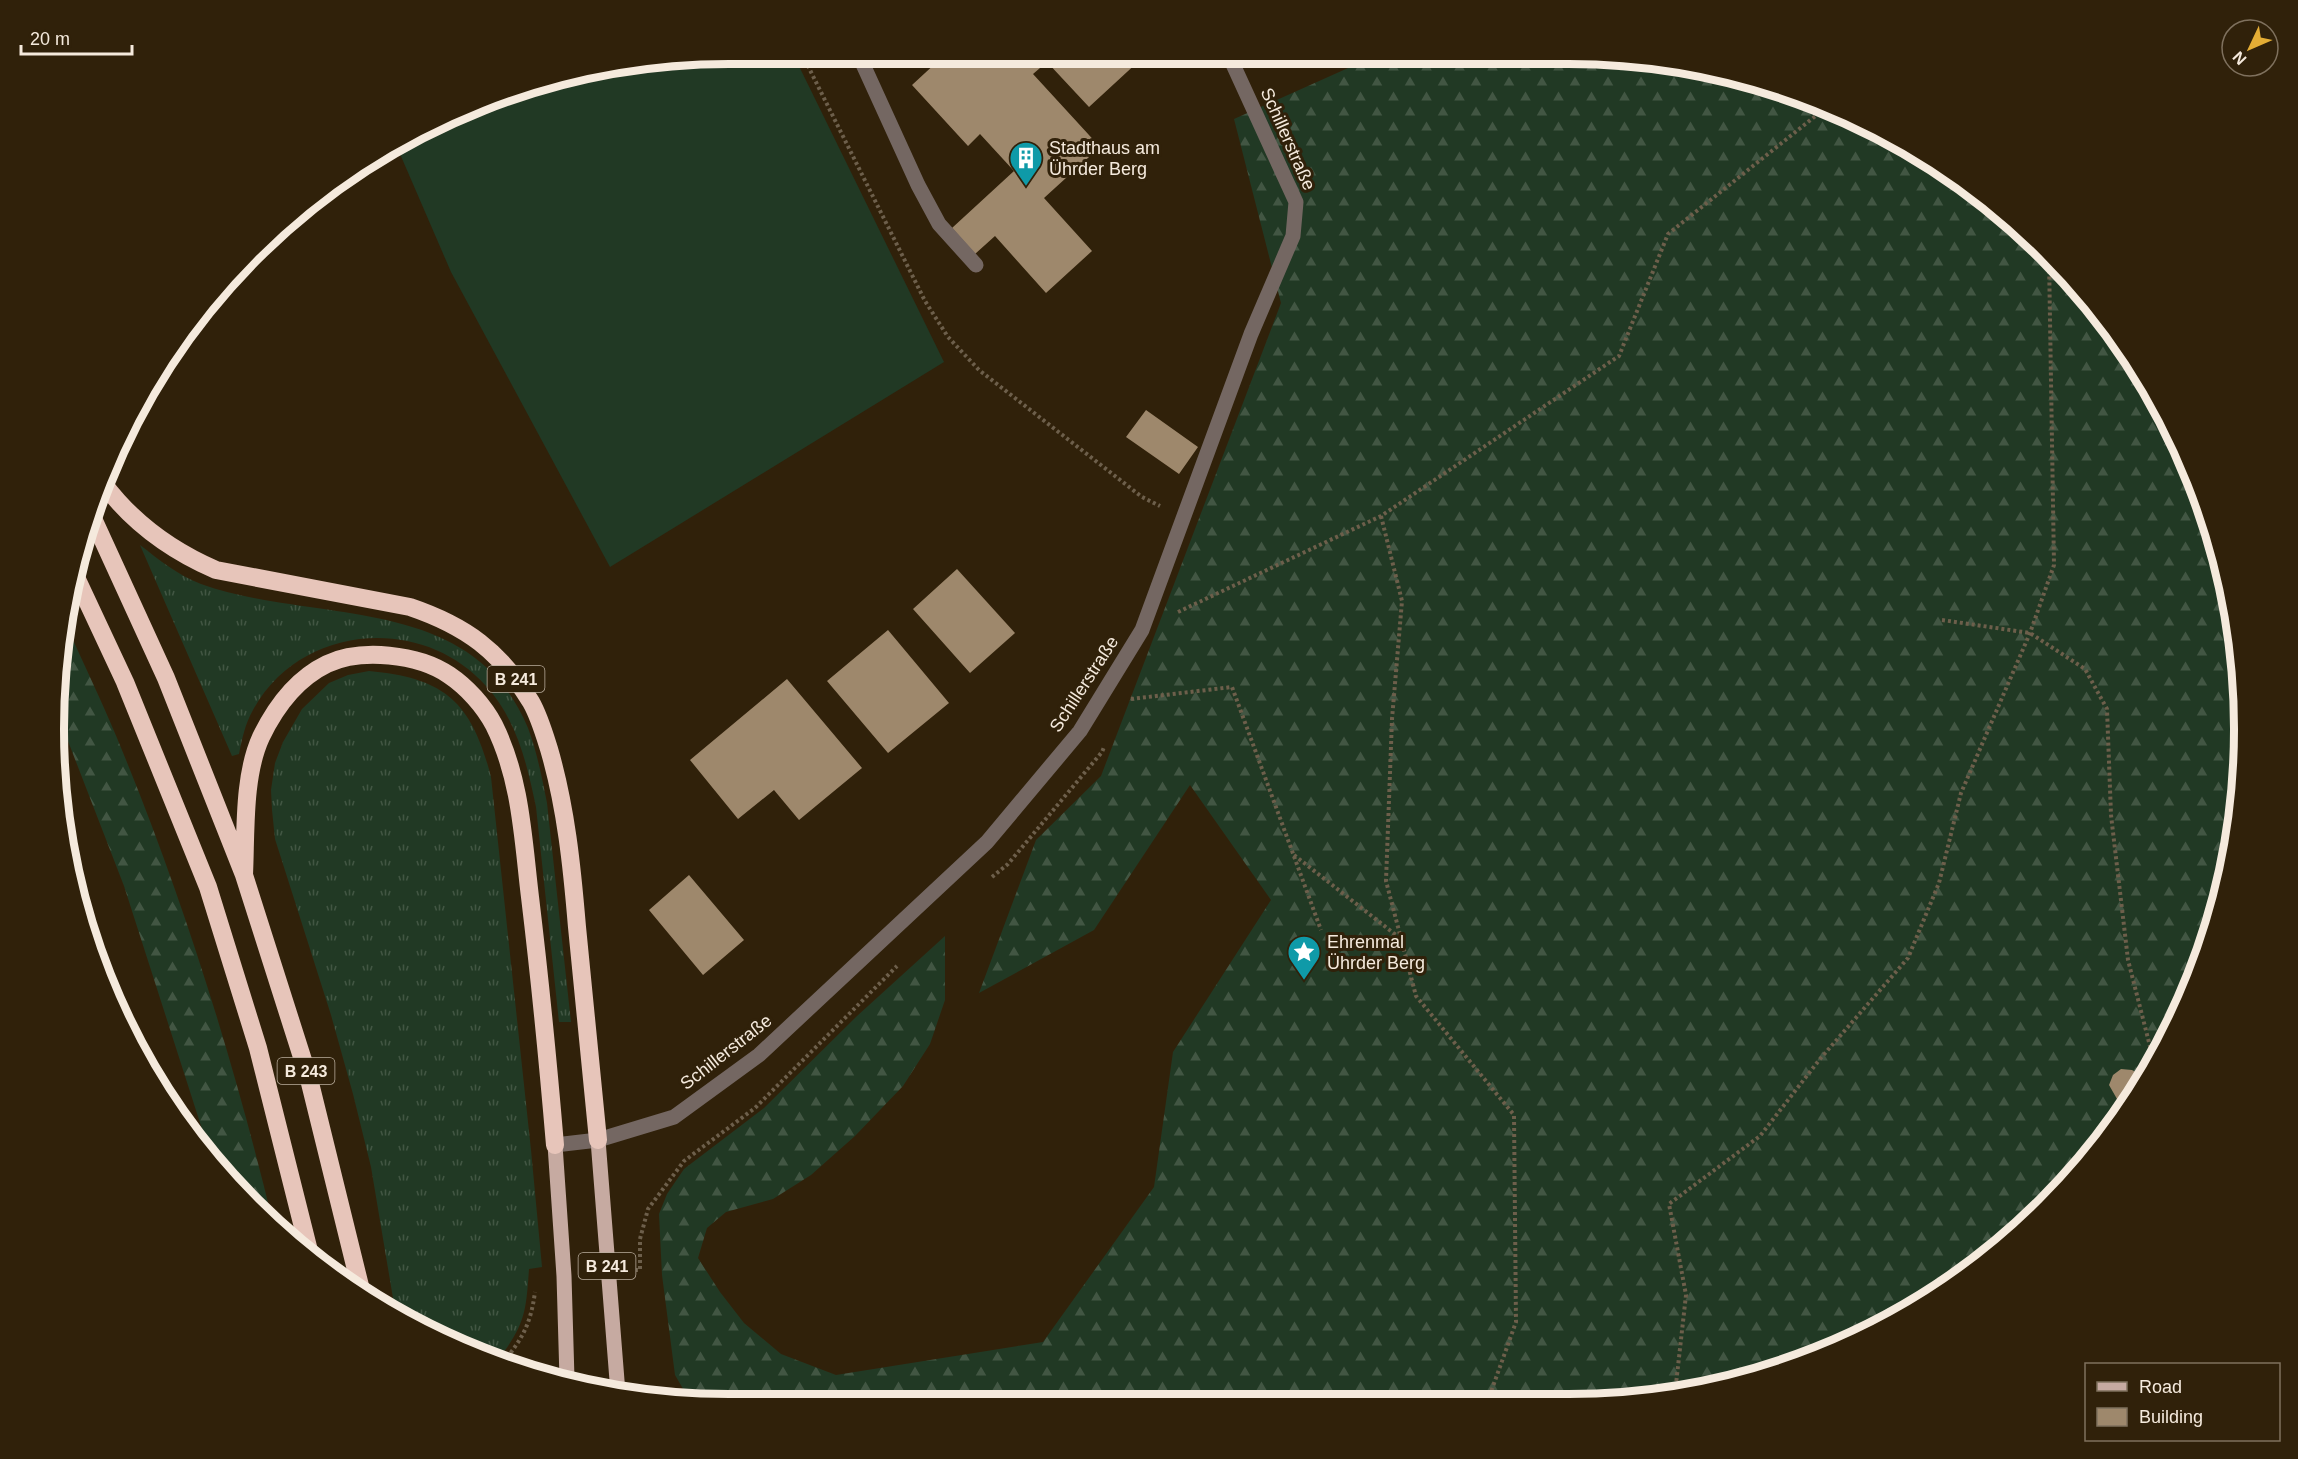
<svg xmlns="http://www.w3.org/2000/svg" width="2298" height="1459" font-family="Helvetica,sans-serif">
<defs>
<pattern id="grass-tufts" width="24" height="20" patternUnits="userSpaceOnUse" patternTransform="scale(1.5)"><rect width="24" height="20" fill="#213924"/><path d="M3 7l-1-3M5 7V3M7 7l1-3M15 17l-1-3M17 17v-4M19 17l1-3" fill="none" stroke="#425643"/></pattern>
<pattern id="forest-firs" width="22" height="20" patternUnits="userSpaceOnUse" patternTransform="scale(1.5)"><rect width="22" height="20" fill="#213924"/><path d="M5 1l3.5 6h-7zM16 11l3.5 6h-7z" fill="#425643"/></pattern>
</defs>
<rect width="100%" height="100%" fill="#30210a"/>
<path fill="url(#grass-tufts)" d="M140,545C158,559 179,576 201,584C316,625 471,591 528,728C537,752 542,778 547,803L571,1022H559L536,807C527,764 517,720 486,686C422,614 300,624 253,710C245,724 242,739 239,754L232,756Z
M369,671C446,678 472,703 491,777L531,1150L542,1267L529,1269C526,1313 525,1325 497,1361L471,1354L395,1310L371,1167L353,1094L331,1015L275,839L272,810L271,790L275,763L283,742L302,709L329,683L348,675Z"/>
<path fill="url(#forest-firs)" d="M1366,60H1656L1827,106L1980,194L2077,284L2154,392L2208,513L2238,642L2243,774L2221,905L2174,1029L2104,1141L2014,1238L1906,1315L1744,1382L1613,1404L689,1399L675,1375L662,1275L659,1214L667,1194L684,1169L764,1108L857,1016L945,936V1000L930,1044L903,1086L855,1136L811,1175L773,1199L726,1212L707,1228L698,1258L720,1292L744,1323L781,1354L836,1375L1043,1342L1154,1187L1173,1052L1271,900L1190,785L1094,930L979,993L1036,840L1101,776L1281,303L1234,119Z
M65,622C82,661 101,699 117,738C183,897 234,1061 274,1227L252,1207L211,1157L124,886L56,710Z"/>
<path fill="#213924" d="M641,60H796L944,362L610,567L451,272L397,147L513,90Z"/>
<path fill="#9e886c" d="M937,60H1140L1089,107L1047,62L1033,74L1100,147L1044,198L1092,251L1046,293L995,236L975,254L952,228L1014,171L980,134L968,146L912,85L938,61Z
M1146,410L1198,447L1179,474L1126,437Z
M957,569L1015,633L970,673L913,609Z
M888,630L949,703L888,753L827,681Z
M787,679L862,768L799,820L774,790L738,819L690,760Z
M689,875L744,940L703,975L649,910Z
M2121,1069L2132,1070L2137,1073L2141,1082L2130,1100L2117,1099L2109,1085L2113,1075Z"/>
<g fill="none" stroke-linecap="round" stroke-linejoin="round">
<path stroke="#6d5f4b" stroke-width="4" stroke-dasharray="3 3" stroke-linecap="butt" d="M805,60L925,301L948,337L979,370L1142,497L1160,506
M1381,516L1402,601L1392,719L1386,881L1416,996L1514,1115L1516,1322L1487,1403
M1178,612L1381,516L1619,356L1668,234L1828,106
M1942,620L2030,633L2085,669L2107,709L2111,815L2128,960L2154,1062
M1131,699L1232,687L1321,930
M1294,855L1401,939
M992,877L1008,864L1102,752L1104,747
M635,1270H640V1239L648,1209L684,1161L755,1108L897,966
M503,1362C523,1339 531,1322 535,1292
M1675,1393L1686,1295L1669,1204L1760,1136L1820,1059L1908,958L1939,883L1961,793L2030,633L2054,565L2049,258"/>
<path stroke="#746762" stroke-width="15" d="M861,60L918,185L939,224L976,265"/>
<path stroke="#746762" stroke-width="15" d="M555,1145L598,1140L674,1117L759,1055L987,842L1080,731L1142,630L1251,334L1293,236L1296,202L1231,60"/>
<path stroke="#c6aaa1" stroke-width="15" d="M598,1140L618,1393
M555,1145L564,1276L567,1379"/>
<path stroke="#e7c5ba" stroke-width="18" d="M103,483C132,522 172,551 216,570L410,607C466,626 500,651 531,702C539,716 544,733 549,749C566,807 572,867 577,927C584,998 591,1069 598,1140
M90,512L166,678L244,875L309,1079L361,1290
M74,573L125,682L208,887L258,1048L311,1259
M244,875C246,832 243,776 261,737C276,706 296,679 327,664C361,648 418,654 449,675C467,687 484,706 494,725C521,779 523,839 530,897C540,980 548,1062 555,1145"/>
</g>
<defs>
<g id="building-pin" transform="scale(1.725)"><path d="M0 17L-7.5 6A9.5 9.5 0 1 1 7.5 6Z" fill="#0f9aa8" stroke="#30210a"/><path d="M-4-6H4V6H1V3H-1V6H-4ZM-2.5-4.3h1.7v1.8h-1.7ZM.8-4.3h1.7v1.8H.8ZM-2.5-1h1.7V.8h-1.7ZM.8-1h1.7V.8H.8Z" fill="#fff"/></g>
<g id="sight-pin" transform="scale(1.725)"><path d="M0 17L-7.5 6A9.5 9.5 0 1 1 7.5 6Z" fill="#0f9aa8" stroke="#30210a"/><path d="M0-6L1.8-2.2L6-1.7L2.9 1.2L3.7 5.4L0 3.3L-3.7 5.4L-2.9 1.2L-6-1.7L-1.8-2.2Z" fill="#fff"/></g>
</defs>
<g fill-rule="evenodd">
<use href="#building-pin" x="1026" y="158"/>
<use href="#sight-pin" x="1304" y="952"/>
</g>
<g text-anchor="middle" dominant-baseline="central" stroke-width="6" stroke-linejoin="round" paint-order="stroke">
<g fill="#30210a" stroke="#baae9e" stroke-width="1.5">
<rect x="487.5" y="666" width="57" height="26" rx="4.5"/>
<rect x="277.5" y="1058" width="57" height="26" rx="4.5"/>
<rect x="578.5" y="1253" width="57" height="26" rx="4.5"/>
</g>
<g font-size="16" font-weight="bold" fill="#f5eadd">
<text x="516" y="679">B 241</text>
<text x="306" y="1071">B 243</text>
<text x="607" y="1266">B 241</text>
</g>
<g font-size="18" fill="#f5eadd" stroke="#30210a">
<text transform="translate(1288 139) rotate(66)">Schillerstraße</text>
<text transform="translate(1084 684) rotate(-57)">Schillerstraße</text>
<text transform="translate(726 1052) rotate(-38)">Schillerstraße</text>
</g>
<g font-size="18" fill="#f5eadd" stroke="#30210a" text-anchor="start">
<text x="1049" y="148">Stadthaus am<tspan x="1049" dy="21">Ührder Berg</tspan></text>
<text x="1327" y="942">Ehrenmal<tspan x="1327" dy="21">Ührder Berg</tspan></text>
</g>
</g>
<path d="M0 0H2298V1459H0ZM729 64H1569A665 665 0 0 1 2234 729V729A665 665 0 0 1 1569 1394H729A665 665 0 0 1 64 729V729A665 665 0 0 1 729 64Z" fill="#30210a" fill-rule="evenodd"/>
<path fill="none" stroke="#f5eadd" stroke-width="8" d="M729 64H1569A665 665 0 0 1 2234 729V729A665 665 0 0 1 1569 1394H729A665 665 0 0 1 64 729V729A665 665 0 0 1 729 64Z"/>
<rect x="2085" y="1363" width="195" height="78" fill="#30210a" stroke="#7f715e" stroke-width="1.5"/>
<rect x="2097" y="1382" width="30" height="9" fill="#c6aaa1" stroke="#7f715e" stroke-width="1.5"/>
<text x="2139" y="1393" font-size="18" fill="#f5eadd">Road</text>
<rect x="2097" y="1408" width="30" height="18" fill="#9e886c" stroke="#7f715e" stroke-width="1.5"/>
<text x="2139" y="1423" font-size="18" fill="#f5eadd">Building</text>
<g transform="translate(2250 48) rotate(226)"><circle r="28" fill="#30210a" stroke="#7f715e" stroke-width="1.5"/>
<path d="M0-4.5L10 22L0 15L-10 22Z" fill="#e4ad35"/>
<text y="-9" font-size="16" font-weight="bold" text-anchor="middle" fill="#f5eadd">N</text>
</g>
<path d="M21 45v9h111v-9" fill="none" stroke="#f5eadd" stroke-width="3"/>
<text x="30" y="45" font-size="18" fill="#f5eadd" stroke="#30210a" stroke-width="4.5" paint-order="stroke">20 m</text>
</svg>
